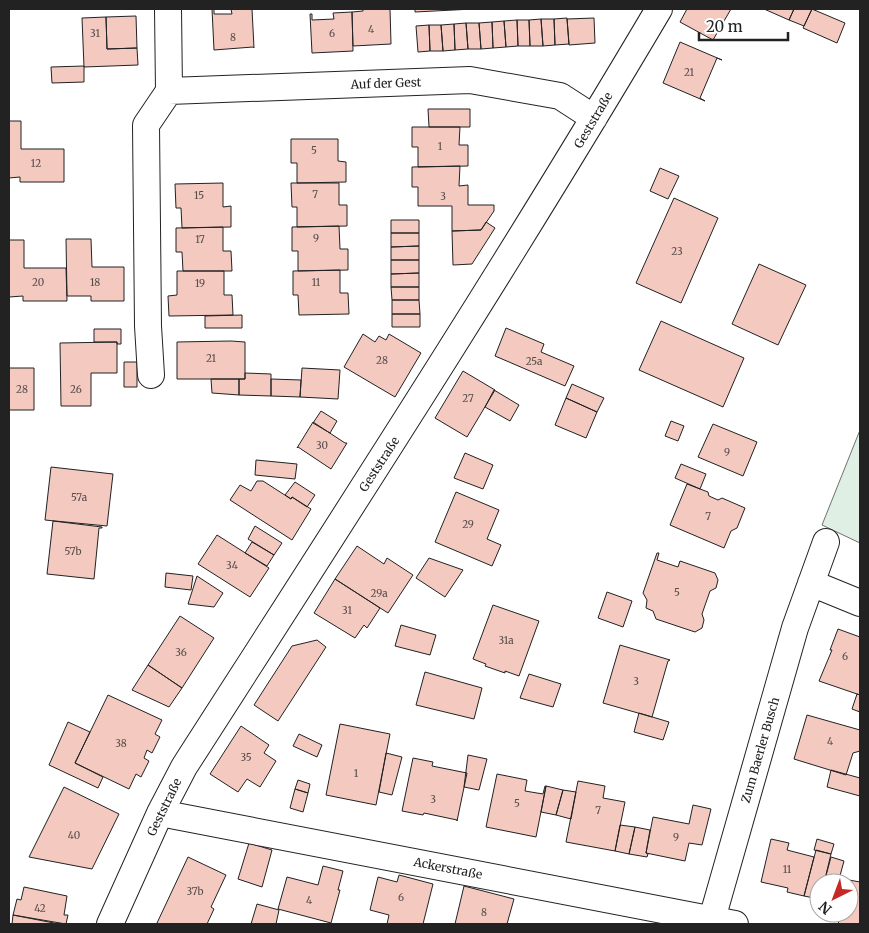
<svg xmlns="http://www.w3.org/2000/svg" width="869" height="933" font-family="Merriweather,serif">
<rect width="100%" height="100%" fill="#fff"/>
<path fill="#e0efe3" stroke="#6f6f6f" d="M860,430V543L822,525Z"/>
<path fill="#f3c9c0" stroke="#222" d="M212,9H214V14H232L231,9H252L254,48L253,47L214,50Z
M363,9H390L391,44L353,46L352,12L363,11Z
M415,9H473L415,12Z
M687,9H731L713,40L680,22Z
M764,9H794L789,20Z
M794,9H812L804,26L789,20Z
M812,9L845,23L837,43L803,28Z
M352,12L353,51L312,53L310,14H312V20L334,19L333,13Z
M136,16L137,48L107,49L106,17Z
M106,17L107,49L137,48L138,65L84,67L82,18Z
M567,18L569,44L555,45L554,19Z
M594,18L595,43L569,45L567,19Z
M541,19L543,46H530L529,20Z
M541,19H554L555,45L543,46Z
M517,20H529L530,46H518Z
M517,20L518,46L506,47L504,21Z
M504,21L506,47L493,48L492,22Z
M492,22L493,48L481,49L479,23Z
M466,23L468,49L455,50L454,24Z
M466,23H479L481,49H468Z
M454,24L455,50L443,51L441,25Z
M429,25H441L443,51H430Z
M429,25L430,51L418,52L416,26Z
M680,42L722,60L717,58L700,98L705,101L663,83Z
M84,66V82L52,83L51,67Z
M428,109H470V127H429Z
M9,121H21V149H64V182H20V177L9,178Z
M412,127H460L459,145H468V166L418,167V147H412Z
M291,139H338V161L346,162V182L297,183V163H291Z
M460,166L459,186L468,185V205H494V211L481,230L452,231V206H418V187H412V167Z
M660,168L679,176L668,199L650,191Z
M223,183V207L231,206V227L182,228L181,208H176L175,184Z
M291,183H339V205H347V226L297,227V207H292Z
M674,198L718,218L681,303L636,283Z
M391,220H419V233H391Z
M486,222L495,228L472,264L453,265L452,231L481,230Z
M339,226L340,249H348V270L298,271V251H292V227Z
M223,227V251H231L232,271H183L182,252H176V228Z
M391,233H419V246L391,247Z
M66,239H91L92,267H124V301H91V296H67Z
M9,240H24V268H66L67,301H23V296L9,297Z
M419,246V260H391V247Z
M391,260H419V273L391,274Z
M759,264L806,285L778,345L732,324Z
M340,270V293H348L349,314L299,315L298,295H293V271Z
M177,271H224V295H232L233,315L169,316L168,296L177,295Z
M419,273V287H391V274Z
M391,287H419V300H392Z
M392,300H419L420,314H392Z
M392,314H420V327H392Z
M242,315V328H205V316Z
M661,321L744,358L723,407L639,370Z
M506,328L544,344L541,352L574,366L565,386L495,356Z
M94,329H121V344H117V342H94Z
M363,334L375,342L379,336L386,340L389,334L421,353L395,397L344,367Z
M231,341L245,342V379H177V342Z
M117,342V373H91V406H61L60,343Z
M124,362H137V387H124Z
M9,368H34V410H9Z
M302,368L340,370L338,399L300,397Z
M463,371L495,390L467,437L435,418Z
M245,373L271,374V396L239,395V379H245Z
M211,379H239V395L212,393Z
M271,379L301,380L300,397L271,396Z
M572,384L604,398L597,412L566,398Z
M494,390L519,405L510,421L485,407Z
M566,398L597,412L586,438L555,425Z
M321,411L337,421L330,433L313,423Z
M671,421L684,426L678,441L665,436Z
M313,422L345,443H347L331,469L298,447L297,448Z
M713,424L757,442L743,476L698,457Z
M465,453L493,465L483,489L454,478Z
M256,460L297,464L295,479L255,475Z
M681,464L706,474L700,489L675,478Z
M51,467L113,474L107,526L45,520Z
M257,481H263L291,499L292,497L311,509L292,540L230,500L240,485L251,491Z
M295,482L315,495L307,507L292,497L291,499L285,495Z
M687,484L708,492L709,496L718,500L722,498L745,508L737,528L731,531L724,548L670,525Z
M456,492L499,510L487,539L501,545L492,566L435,542Z
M53,521L102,527V528H99L94,579L47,574Z
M255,526L282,543L274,555L248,539Z
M217,535L269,568L250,597L198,564Z
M252,542L274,555L267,566L245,553Z
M357,546L384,564L387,558L413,575L388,613L335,579Z
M657,553H659L657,560L678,567L680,561L715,573L718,580L716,588L710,591L702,614L704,620L702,628L695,632L656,619L653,611L646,608L647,600L643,593Z
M429,558L463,570L445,597L416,578Z
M166,573L193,576L191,590L165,587Z
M197,576L223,593L214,607L188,604Z
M335,579L380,608L367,628L364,625L355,638L314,613Z
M607,592L632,601L623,627L598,618Z
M493,605L539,621L519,676L505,671V673L485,666L486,664L473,659Z
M180,616L214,638L182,688L148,665Z
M401,625L436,635L430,655L395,646Z
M838,629L860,637V695L819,681L832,650H830Z
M317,640L326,647L278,721L254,705L292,646Z
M620,645L670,660L668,661L652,717L603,703Z
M148,665L182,688L169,707L132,690Z
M425,672L482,688L474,719L416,705Z
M529,674L561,684L553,707L520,698Z
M857,694L860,695V712L852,709Z
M108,695L162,720L155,734L160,737L152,753L147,750L144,758L149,761L141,777L136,774L129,789L75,763Z
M639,713L669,722L663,740L634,732Z
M807,715L860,730V751L853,753L846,775L794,759Z
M68,722L90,732L75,763L103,777L98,788L49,765Z
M340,724L390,734L376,805L326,795Z
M241,726L269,745L264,753L276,761L260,787L247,779L238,792L210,774Z
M299,734L322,745L317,757L293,746Z
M386,753L402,757L392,795L379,792Z
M468,755L487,759L479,790L464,787Z
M413,758L433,762L432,766L467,773L457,821V820L424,813L423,815L402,811Z
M831,770L860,778V796L827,787Z
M497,774L527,780L525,791L543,794L545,786H546L536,837L486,827Z
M298,780L310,784L308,793L295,789Z
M578,781L605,786L603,798L625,802L615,851L566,842Z
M546,786L563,790L556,815L541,812Z
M64,787L119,814L92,869L29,857Z
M295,789L308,793L303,812L290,808Z
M563,790L576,792L571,819L556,815Z
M693,805L711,809L702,845L689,843L685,861L646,853L653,817L689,824Z
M620,825L635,827L629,854L615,851Z
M635,827L650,830L646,853L648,854L647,857L629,854Z
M771,839L789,843L787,850L814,857L804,896L787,892L788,888L761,882Z
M817,839L834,844L831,854L814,850Z
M249,843L272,850L262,887L238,879Z
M816,850L831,854L824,883H819V899L804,896Z
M188,857L226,875L211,907L214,909L207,924H160L157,923Z
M831,857L844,861L838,883H824Z
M323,866L343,871L338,890H340L331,923L278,909L287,877L318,885Z
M399,875L433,884L423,924H387L389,915L370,910L378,877L397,882Z
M849,880L860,882V924H838L840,917L832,915L833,913H849Z
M464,886L514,899L507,924H455Z
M24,887L67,896L64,915H68L66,924L13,915L17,899L21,900Z
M257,904L279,910L276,924H251Z
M13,915L59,924H12Z"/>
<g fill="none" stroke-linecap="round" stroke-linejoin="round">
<g stroke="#222" stroke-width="28">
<path id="street" d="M168,9L169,91L470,80L560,96L594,118
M151,375L148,326L146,125L169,91
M811,583L860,603
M160,813L735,924
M712,919L795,628L826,542
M110,924L160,813L184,767C345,516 507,266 659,9"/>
</g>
<use href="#street" stroke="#fff" stroke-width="26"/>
</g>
<g text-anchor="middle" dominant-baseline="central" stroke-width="4" stroke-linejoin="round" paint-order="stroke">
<g font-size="10" fill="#564c4a">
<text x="371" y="29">4</text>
<text x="95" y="33">31</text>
<text x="332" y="33">6</text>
<text x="233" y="37">8</text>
<text x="689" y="72">21</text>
<text x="440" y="146">1</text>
<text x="314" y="150">5</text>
<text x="36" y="163">12</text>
<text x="315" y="194">7</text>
<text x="199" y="195">15</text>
<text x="443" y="196">3</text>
<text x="316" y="238">9</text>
<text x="200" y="239">17</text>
<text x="677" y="251">23</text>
<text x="38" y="282">20</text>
<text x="95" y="282">18</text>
<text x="316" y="282">11</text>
<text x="200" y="283">19</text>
<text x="211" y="358">21</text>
<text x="382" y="360">28</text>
<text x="534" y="361">25a</text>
<text x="22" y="389">28</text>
<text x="76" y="389">26</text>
<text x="468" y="398">27</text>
<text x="322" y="445">30</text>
<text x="727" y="452">9</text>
<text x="79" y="497">57a</text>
<text x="708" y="516">7</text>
<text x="468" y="524">29</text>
<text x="73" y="551">57b</text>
<text x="232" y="565">34</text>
<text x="677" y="592">5</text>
<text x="379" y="593">29a</text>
<text x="347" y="610">31</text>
<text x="506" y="640">31a</text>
<text x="181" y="652">36</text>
<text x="845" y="656">6</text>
<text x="636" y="681">3</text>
<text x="830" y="741">4</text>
<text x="121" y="743">38</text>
<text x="246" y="757">35</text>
<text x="356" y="773">1</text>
<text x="433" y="799">3</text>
<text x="517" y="803">5</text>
<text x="598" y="810">7</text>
<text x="74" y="835">40</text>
<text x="676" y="837">9</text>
<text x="787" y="869">11</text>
<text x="195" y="891">37b</text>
<text x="401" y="897">6</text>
<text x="309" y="900">4</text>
<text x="40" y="908">42</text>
<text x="484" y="912">8</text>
</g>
<g font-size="12" fill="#222" stroke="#fff">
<text transform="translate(386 83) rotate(-2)">Auf der Gest</text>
<text transform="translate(593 120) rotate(-59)">Geststraße</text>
<text transform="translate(379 464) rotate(-57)">Geststraße</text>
<text transform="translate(760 750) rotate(-74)">Zum Baerler Busch</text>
<text transform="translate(164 807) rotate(-64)">Geststraße</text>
<text transform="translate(448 868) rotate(11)">Ackerstraße</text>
</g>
</g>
<rect width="869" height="933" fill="none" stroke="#222222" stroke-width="20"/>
<g transform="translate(834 898) rotate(222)"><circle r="24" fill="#ffffff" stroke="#a7a7a7"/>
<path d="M0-4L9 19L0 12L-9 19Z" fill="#c62828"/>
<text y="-8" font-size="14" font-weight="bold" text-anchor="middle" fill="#222222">N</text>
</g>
<path d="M699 32v8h89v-8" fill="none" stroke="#222222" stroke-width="2.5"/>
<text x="706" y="32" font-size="15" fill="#222222" stroke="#ffffff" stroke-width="4" paint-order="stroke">20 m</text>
</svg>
